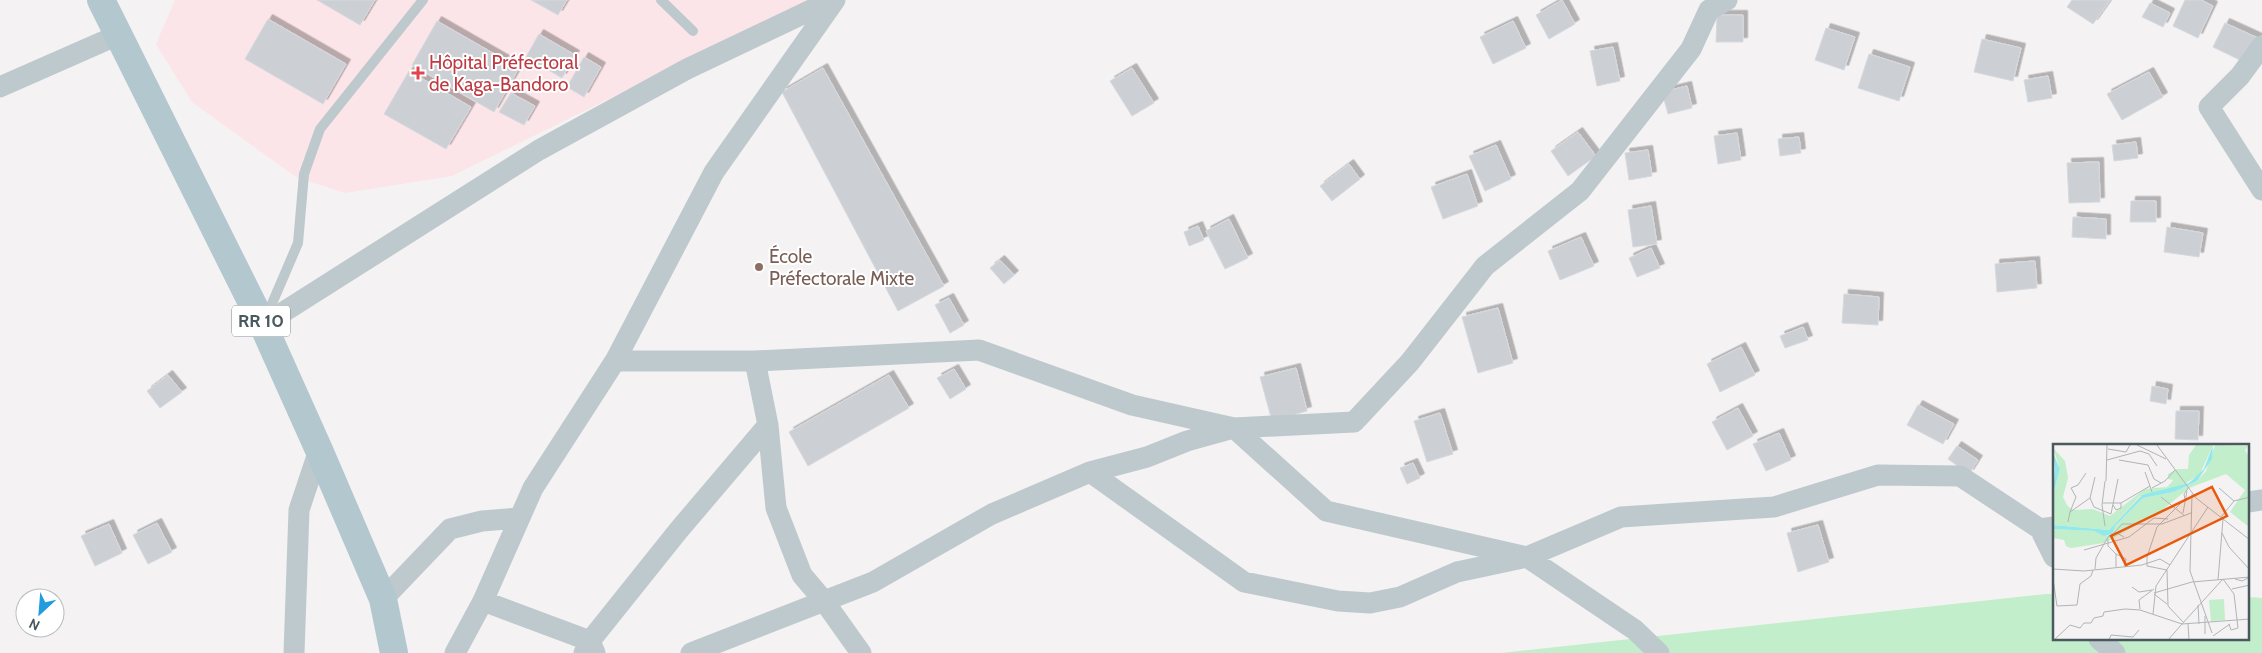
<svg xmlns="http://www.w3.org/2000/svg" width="2262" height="653" font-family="Cabin,sans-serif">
<defs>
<filter id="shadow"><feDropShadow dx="4.5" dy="-4.5" stdDeviation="0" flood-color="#0004"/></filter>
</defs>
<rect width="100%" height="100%" fill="#f4f2f2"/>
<path fill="#fbe5e8" d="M175,0H810L452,176L345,193L296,177L192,102L156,44Z"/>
<path fill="#c3eecb" d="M2046,594H2054V639H2248V597L2262,598V653H1501Z"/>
<path fill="#ccd0d4" stroke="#d6d9dd" filter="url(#shadow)" d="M317,0H375L360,25Z
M531,0H567L558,15Z
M1562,0L1575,24L1549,39L1536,15Z
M2072,0H2110L2093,24L2067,7Z
M2185,0H2201L2213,6L2198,38L2173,26Z
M2150,3L2170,13L2163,27L2142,17Z
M1717,15H1743V42H1716Z
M268,19L346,64L323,104L245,59Z
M437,21L519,68L494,112L412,65Z
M1513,21L1526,48L1493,64L1480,37Z
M2225,23L2258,38L2246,63L2213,47Z
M1826,28L1855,37L1844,70L1815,60Z
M539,34L575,55L562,78L526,57Z
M1982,39L2021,48L2013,81L1974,72Z
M1613,47L1620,81L1597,86L1590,51Z
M1869,54L1910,67L1899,101L1858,88Z
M584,57L601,67L584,97L567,87Z
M823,68L944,286L898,311L782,92Z
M1132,68L1154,103L1132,116L1110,81Z
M409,71L471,107L446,149L384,114Z
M2149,72L2163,97L2122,120L2107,94Z
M2048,76L2052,98L2028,102L2024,80Z
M1687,86L1692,108L1668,114L1662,92Z
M511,93L535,106L524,125L499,112Z
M1578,132L1596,156L1568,176L1551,151Z
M1737,133L1741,160L1718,164L1714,136Z
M1799,137L1801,153L1780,156L1778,139Z
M2136,142L2138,158L2114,161L2112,145Z
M1496,145L1511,179L1485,191L1469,156Z
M1648,150L1652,176L1629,180L1625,153Z
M2099,162L2100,202L2069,203L2067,163Z
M1349,164L1360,179L1332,201L1320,186Z
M1467,174L1478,206L1443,219L1431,187Z
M2131,201H2156V222H2130Z
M1651,206L1657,244L1633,247L1628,210Z
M2073,217L2106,219V239L2072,237Z
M1229,219L1248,258L1225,269L1206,231Z
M1198,226L1204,240L1189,246L1184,232Z
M2167,227L2203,233L2199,257L2164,252Z
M1581,237L1594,266L1560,280L1548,251Z
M1651,248L1660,268L1637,277L1629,258Z
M1000,260L1014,275L1004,284L990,268Z
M2035,261L2037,288L1997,292L1995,264Z
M1844,294L1879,297L1878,325L1842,323Z
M949,298L964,325L950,333L935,305Z
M1498,308L1513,363L1478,373L1462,317Z
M1803,327L1808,340L1785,348L1780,336Z
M1741,347L1755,375L1720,392L1707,364Z
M1296,368L1307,411L1272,421L1260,377Z
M954,369L966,389L950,399L937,378Z
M168,375L182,392L160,408L147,391Z
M889,375L909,408L808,466L789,432Z
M2152,386L2168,389L2166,404L2150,401Z
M1918,405L1954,424L1943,444L1907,425Z
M1738,408L1753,436L1727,450L1712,422Z
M2176,411H2199L2198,440L2175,439Z
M1440,413L1453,454L1427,462L1414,421Z
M1779,433L1791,460L1766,471L1753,444Z
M1957,446L1978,460L1969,474L1948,459Z
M1413,463L1420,478L1407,484L1400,468Z
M157,523L172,552L148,564L133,535Z
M109,524L122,553L95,566L81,536Z
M1818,525L1829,562L1798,572L1787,533Z"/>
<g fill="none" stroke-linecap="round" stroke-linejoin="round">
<path stroke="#bec9cd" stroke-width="10" d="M661,0L693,31
M265,320L298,243L304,174L320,129L423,0"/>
<path stroke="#bec9cd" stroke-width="21" d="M2262,46L2240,76L2209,107L2262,190
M0,87L118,35
M263,325L539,150L687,69L832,0
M615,361H755L979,350L1132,405L1234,428L1326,511L1527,557L1635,630L1659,653
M755,361L768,425L776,508L802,575L824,601L861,653
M1090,472L1244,582L1338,601L1370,603L1400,597L1457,572L1527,557L1621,517L1774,507L1878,475L1960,476L2040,529L2054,527
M2248,502L2262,500
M2040,529L2054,557
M383,599L450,529L482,521L519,518
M483,601L590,641L595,653
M2099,639L2115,653
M294,653L299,510L319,450
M455,653L483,601L533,488L615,361L714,172L835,0
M584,653L590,641L678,531L768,425
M691,653L873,582L992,514L1090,472L1147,457L1187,441L1234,428L1354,422L1410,362L1485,266L1580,191L1691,49L1709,10L1727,0"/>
<path stroke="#b3c7cf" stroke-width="28" d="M101,0L263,325L319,450L383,599L394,653"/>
</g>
<path fill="#e0444e" stroke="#fff" stroke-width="2" d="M415.5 65.5h5v5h5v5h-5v5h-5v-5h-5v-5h5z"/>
<circle fill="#8d6e63" stroke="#fff" stroke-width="2" cx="759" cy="267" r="5"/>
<g text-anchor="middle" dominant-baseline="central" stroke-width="4" stroke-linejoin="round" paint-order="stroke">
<rect fill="#fff" stroke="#808b8e" stroke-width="1" x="232" y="305.5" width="58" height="31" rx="4"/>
<g font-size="18" font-weight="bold" fill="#4a595e">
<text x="261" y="321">RR 10</text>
</g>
<g font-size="19" fill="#be3a42" stroke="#fff" text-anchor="start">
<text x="429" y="62">Hôpital Préfectoral<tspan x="429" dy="22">de Kaga-Bandoro</tspan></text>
</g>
<g font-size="19" fill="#785e54" stroke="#fff" text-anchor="start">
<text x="769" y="256">École<tspan x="769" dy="22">Préfectorale Mixte</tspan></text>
</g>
</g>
<g transform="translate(2053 444)">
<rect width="196" height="196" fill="#f4f2f2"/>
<path d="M143,1H160L147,30L127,43L87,52L56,86L0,81V50L7,25L0,4L12,17L15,34L10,53L14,61L19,66L40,65L57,72L92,45L114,43L118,39L120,36L115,35V30L124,25H135L136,11ZM162,1L195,2L192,6L196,13V83L177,68L192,46L173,30L136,44L107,68L51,99L18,104L13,102L11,96L0,94V85L41,87L52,92L58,90L62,82L90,54L121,48L144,37L153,27ZM171,155L172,176L158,177L156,156Z" fill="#c3eecb"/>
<path d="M160,1L159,15L144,37L121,48L90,54L62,82L59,90L51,92L41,87L0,85V81L56,86L89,51L136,39L151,25ZM0,9L7,25L0,50L2,25Z" fill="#92e9e9"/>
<path fill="none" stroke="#b0b5b7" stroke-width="1" d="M84,1L113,15M104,1L143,54L197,96M55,5L73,8L77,1M54,16L87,7L96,10L104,22M66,16L95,21L101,35L108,39M92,28L99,48M53,37L54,1M99,44L112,37L122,26M166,44L181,57L197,53M139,50L137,127L159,189M108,53L132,72M37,54L41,63L58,70L65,35M50,59H68L97,42M60,61L63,66L68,64V59M17,68L23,53L18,44L25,41L33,29M130,69L134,47M168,73L181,57M15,78L17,68L37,54L42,33M52,82L49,61L52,37M62,88L69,80H109L138,69M169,89L176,103L197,126M55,95V102L63,110V123M31,106L76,93L101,74L115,75M63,110L73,115L71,122M0,125L31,127L89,121L107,115L117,121M42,125L43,114L55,93L62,88L71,93M0,135L4,162L24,161L27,140L38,132L40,126M182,135L189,137L197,133M165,136L170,75M79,143L86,148L99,146M179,145L197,141M101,149L139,138L197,133M101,150L114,160M145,161L146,180M87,165L86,156L101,145M100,170L103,142L155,63M130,178L115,162L114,126L94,122V113L104,83L132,55L131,50L136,43M135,180L136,196M152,190V172M160,192L177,180M1,196L17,181L27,184L31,179H38L41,174L50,172L51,168L72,165L87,166L129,180L170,135L181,150L185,184L178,186L176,180M56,196L58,191L80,193L86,186M115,196L129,180L197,175"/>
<path fill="#e8590c" fill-opacity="0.15" stroke="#e8590c" stroke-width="2.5" d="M159,43L174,72L73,121L58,92Z"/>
<rect width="196" height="196" fill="none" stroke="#4a595e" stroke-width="2.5"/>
</g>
<g transform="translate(40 613) rotate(206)"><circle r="24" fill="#ffffff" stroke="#b7bdbf"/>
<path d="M0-4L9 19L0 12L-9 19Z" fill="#219cde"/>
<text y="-8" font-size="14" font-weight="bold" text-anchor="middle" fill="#4a595e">N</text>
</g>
</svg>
